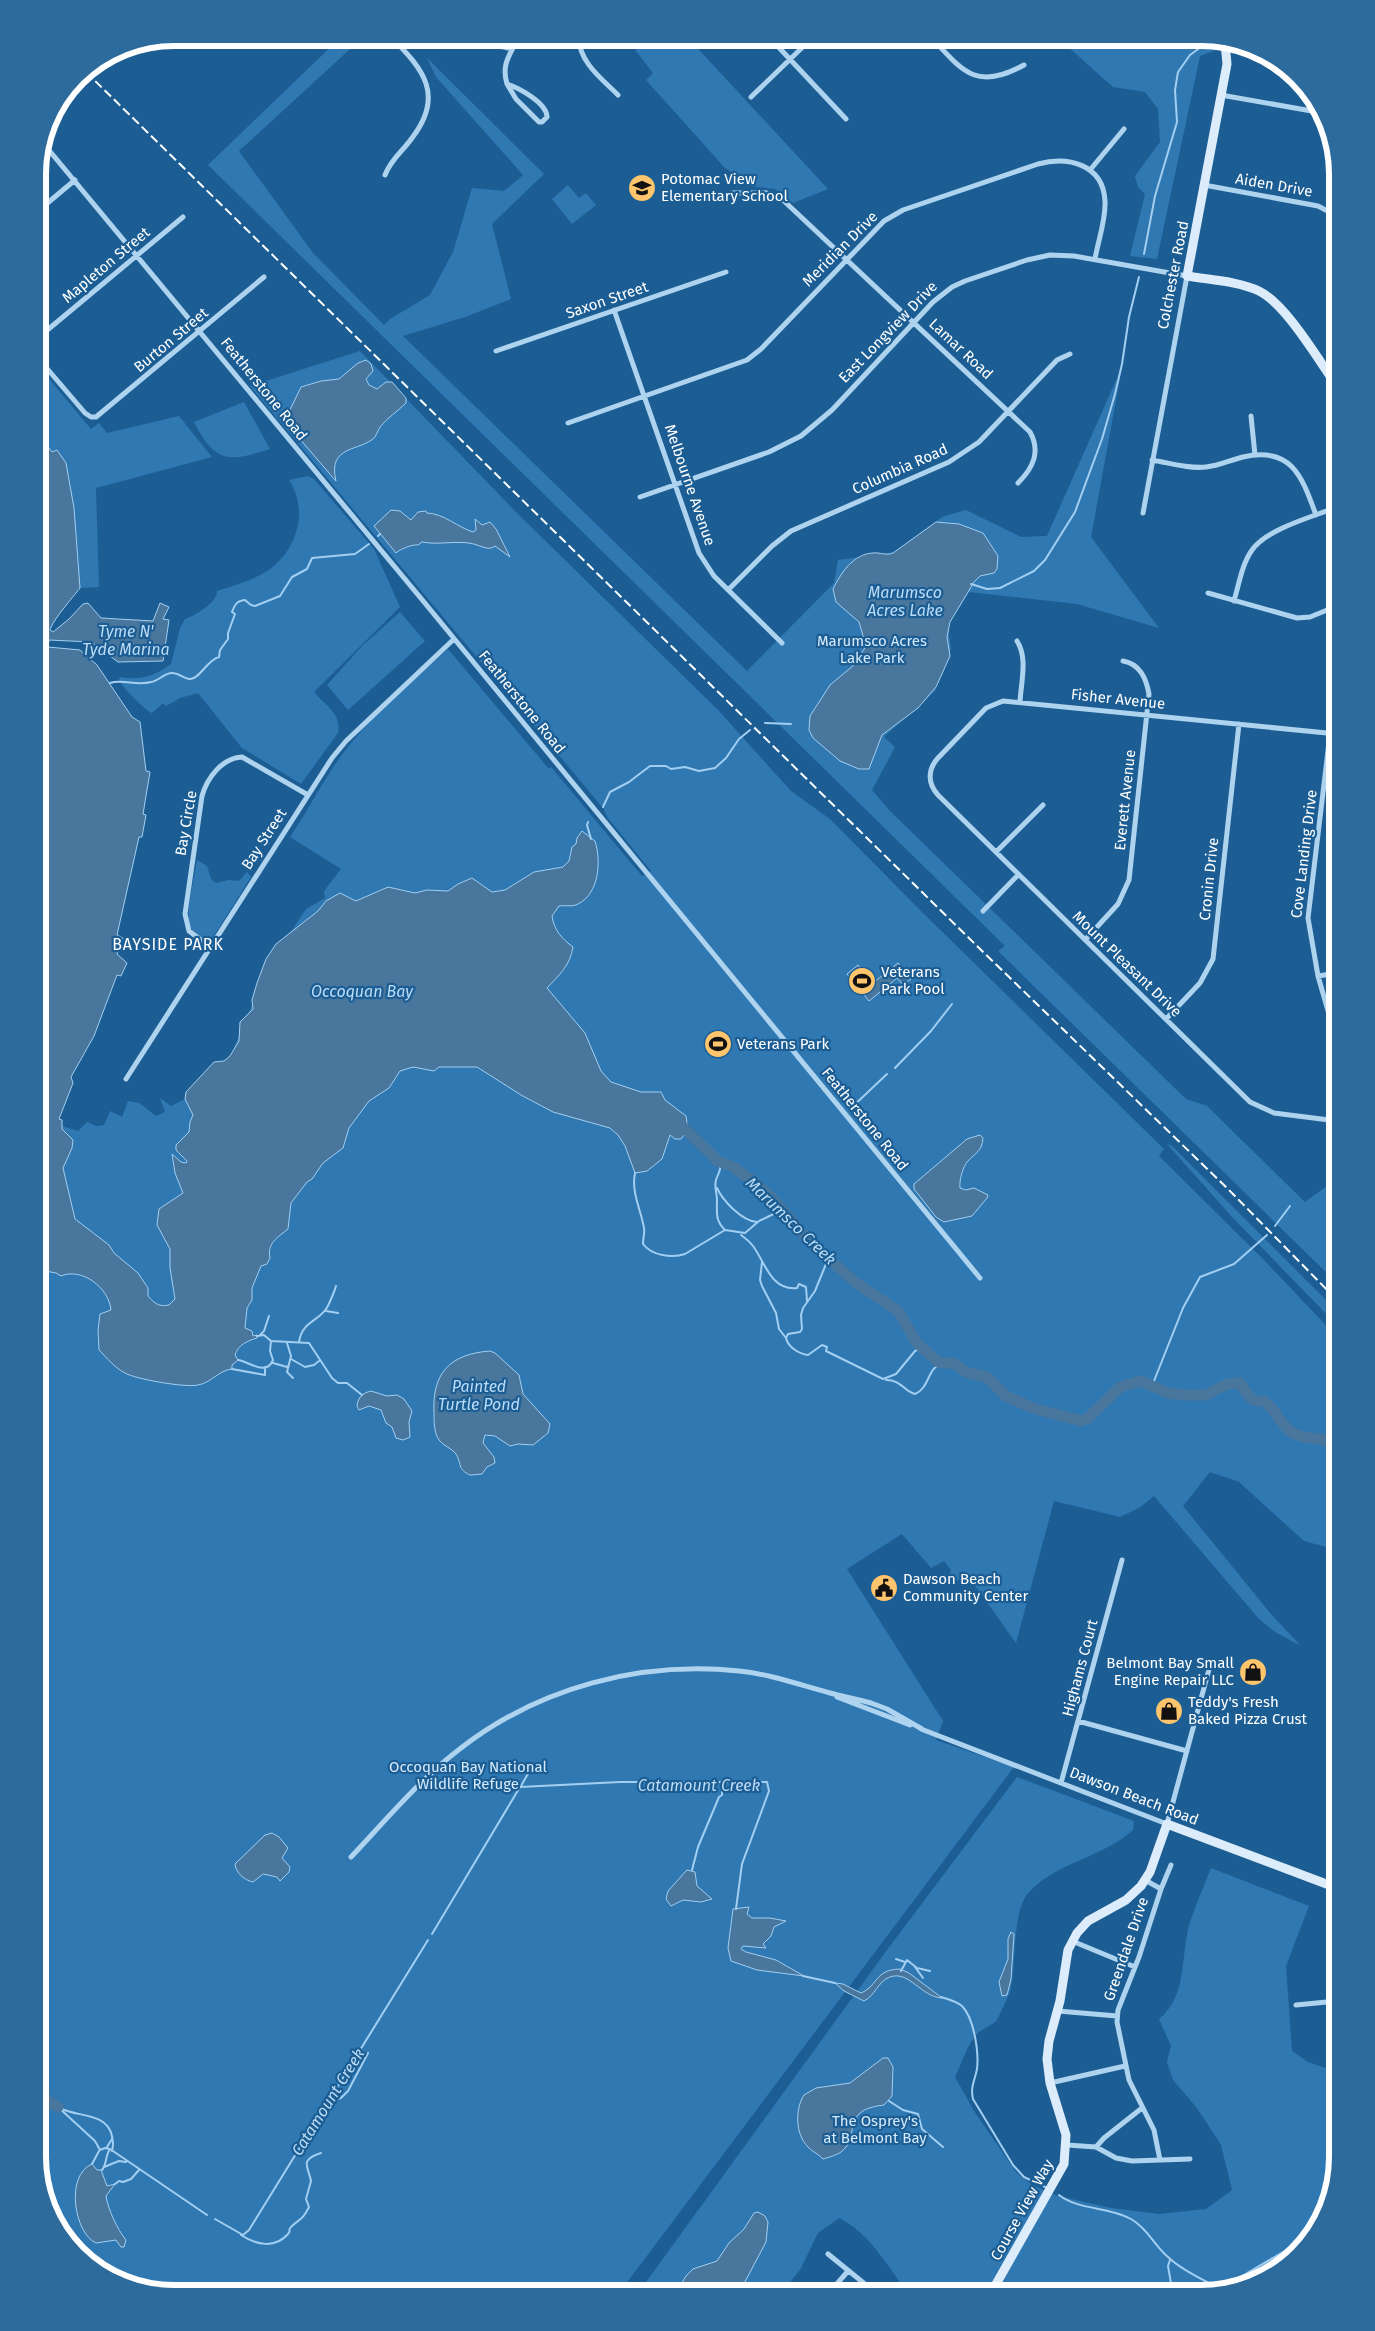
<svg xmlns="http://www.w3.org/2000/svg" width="1375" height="2331" font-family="'Fira Sans',sans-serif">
<rect width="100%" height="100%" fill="#1c5e94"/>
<path fill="#3078b2" d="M340,38H362L239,151L313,253L384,325L390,319L430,295L453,252L472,188L504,191L523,175L436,77L427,58L544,174L492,224L511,299L465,317L403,336L747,671L834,583L838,560L896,552L942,517L966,510L1021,537L1047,536L1122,367L1091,537L1159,628L1077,604L969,592L948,625L951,649L935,691L884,737L895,747L872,790L890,811L1186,1099L1207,1106L1305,1202L1327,1186L1337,1170V1283L998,951L1005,946L208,165Z
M643,38H688L828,189L793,203L775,189L751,186L724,167L646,80L653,73L636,51V44Z
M1058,38H1210L1214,39L1219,49L1200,56L1157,259L1130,256L1145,194L1138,187L1135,176L1160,142L1158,109L1145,92L1113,87Z
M568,185L579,198L586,193L596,205L572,224L552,199Z
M360,351L516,512L718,710L791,791L830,819L922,912L1164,1149L1159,1156L1263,1259L1337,1337V1550L1304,1541L1239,1482L1210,1472L1183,1506L1271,1614L1301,1646L1275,1632L1259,1619L1154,1496L1139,1508L1120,1517L1054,1501L1016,1643L971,1580H952L949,1576L951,1570L944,1561L931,1568L902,1534L847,1569L943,1721L936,1740L1014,1767L619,2293H166L99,2271L52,2217L38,2156V1257L55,1193L59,1125L78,1131L87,1122L96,1126L104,1125L110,1111L122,1117L128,1101L139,1103L156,1116L165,1112L160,1098L171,1106L185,1099L187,1102L230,1057L276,948L292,930L306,909L325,898L324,891L341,869L290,837C311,806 327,772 351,743C379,708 415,679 448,649L549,769L551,767L642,876L651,871L607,817L603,808L250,386Z
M38,366L91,429L99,423L107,433L179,416L212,457L96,488L99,587L80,588L74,508L52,452L38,433Z
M244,402L270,449C228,462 216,464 194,422Z
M308,476L314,479L374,549L400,607L314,692C325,705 342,714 338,733L301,784L242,748L198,693L180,698L166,706L163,703L152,713C146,711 122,687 119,680L120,677C140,681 155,676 171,664L180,628L185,619C196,615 217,603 217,591C233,586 250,581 264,573C296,554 310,512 289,480Z
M400,612L425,641L348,710L327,685L362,646Z
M197,860L207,866L211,879L216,883L229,880L239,881L247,872L251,877L210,942C202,941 192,932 189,924C186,914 195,872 197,860Z
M1167,1144L1172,1146L1337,1311V1325L1233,1218Z
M1017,1777L1134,1821L1133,1830C1104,1857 1057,1862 1029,1892C1011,1911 1017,1967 1010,1992C1009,1995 998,2018 997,2020C993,2025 983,2028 978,2033C967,2044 962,2063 955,2077L974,2111L1016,2172L1032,2185L1058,2196L1111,2208L1159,2214L1206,2209L1232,2190L1221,2145L1197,2108L1173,2080L1167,2062L1171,2046L1159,2019C1188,1996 1180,1955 1190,1922C1196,1904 1204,1886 1211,1868L1309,1906L1286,1966L1292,2051L1308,2062L1337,2072V2157L1315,2232L1261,2279L1200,2293H908C887,2266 871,2234 839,2218L818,2233L800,2270L781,2293H638L887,1950Z"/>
<path fill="#49769c" stroke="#a2cff1" d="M366,360L371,364L373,371L366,379L369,385L377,389L386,382H392L406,398V403C398,411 387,418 380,427C378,430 377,434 375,437C361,452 327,444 336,481L292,430L288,414L301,387L321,381L339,379L358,363Z
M38,433L52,452L57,450L66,463L74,508L80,588C73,597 52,621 50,630L53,632L69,619L83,604L88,603L101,618L153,621L160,603L169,607L163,619L169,620L163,661L118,662L91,642L49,640L48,647L80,650L97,665L132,717L140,722L146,771L150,772L143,814L146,815L142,837H139L117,935L123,938L117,954L127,963L121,976L117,975L94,1036L71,1077L73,1083L59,1119L62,1120V1129L73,1140L72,1148L63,1168L75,1219L109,1245L114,1253L138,1273L148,1288V1296C155,1304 159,1307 169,1305L175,1299L170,1268V1249L157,1225L159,1209L183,1193L175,1173L172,1154L181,1162L186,1163L187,1161L176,1150V1145L189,1132L190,1122L193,1115L185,1099L186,1092L214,1062L224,1061L230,1056L239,1041L240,1022L253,1009L252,1000L257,983L266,959L276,944L318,911L326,901L340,893L356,901L388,887L415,893L427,890L448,891L458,884L472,878L492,892L505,890L534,872L563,867L569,861L572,847L576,844L577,838L582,831L595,841C601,860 600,893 578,904C573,907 565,905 559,906L552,916C554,930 562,939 573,947C570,966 559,975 547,988L585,1033L601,1071L611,1082L641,1092H661L665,1100L686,1116L688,1130L681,1139H675L670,1135L662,1159L647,1171L635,1173L625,1146L618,1135L610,1128L553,1112L521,1095L477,1067H439L434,1071L413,1067L400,1071L389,1088L369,1101L349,1128L343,1148L323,1163L312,1179L307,1182L291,1203L288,1229C277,1238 267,1243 270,1258L267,1264L261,1266L252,1288V1300L247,1308L245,1328L252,1331L253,1336L257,1335V1338C247,1341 238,1345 235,1355L238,1360L232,1365V1369C219,1370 211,1383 198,1385C186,1388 135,1379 125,1373C115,1368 107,1358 99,1350L98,1330L100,1314L111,1310C109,1288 82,1267 61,1276L56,1273L40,1270L38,1267Z
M391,510L400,511L411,520L418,512L426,511L427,513C445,514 457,527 473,532L476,530L475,519L482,525L490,522L496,529L510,557L495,546C489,552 478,544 469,543C453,541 437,545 422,542L418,545C413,544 400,549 396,553L374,526Z
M936,522L959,524L983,533L998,556L997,569L994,573L980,576L974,582L950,622L947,637L950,656L936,687L918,708L882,735L869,769H859L840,761L813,738L809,730L810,716L830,685L854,665L866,646L859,622L836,602L833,589C841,573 853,554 873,553C880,552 886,556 893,553Z
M898,963L911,979L903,985L897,978L869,1001L847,974L858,965L873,983Z
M980,1135L983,1138C982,1152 975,1153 968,1161C963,1166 959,1180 960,1188L966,1190L974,1188L988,1195L987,1198L972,1216L944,1222L936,1217L914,1189V1184L967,1139Z
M490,1351L495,1353L519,1375L523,1394L550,1424L548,1433L533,1445L518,1444L510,1446L495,1436L485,1435L483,1443L494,1457L495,1463L487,1467L482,1474L470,1475C457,1469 462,1464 456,1454C452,1448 443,1446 439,1440C434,1433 434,1422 434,1413C432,1374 449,1354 490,1351Z
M371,1391L387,1396L397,1395L404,1399L412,1411L409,1422L410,1437L403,1440L396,1438L392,1427L386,1423L381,1410L369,1406L359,1410L357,1406C358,1397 363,1393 371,1391Z
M272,1833L279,1837L288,1848L282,1858L290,1867L289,1872L280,1881L277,1877L263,1874L253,1882C244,1880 236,1873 235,1864L265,1835Z
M687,1870L695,1872L697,1886L712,1899L701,1902L683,1900L671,1906L666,1899L668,1891Z
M749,1907L747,1914L752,1918H770L786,1921L774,1927L771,1936L763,1944L766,1948L743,1946L741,1949L746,1952L776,1960L804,1976L757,1970L731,1961L728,1948L733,1909Z
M1011,1932L1014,1934L1011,1979L1007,1995L1002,1996L999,1982L1008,1959V1939Z
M900,1969L909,1973L942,1998C921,1997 909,1970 890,1977C878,1981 875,1996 864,2001L844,1991L835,1983L843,1984L861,1993C879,1985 874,1970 900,1969Z
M883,2058H888L893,2067L892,2096L884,2105C838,2110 862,2137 841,2152C837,2155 827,2158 823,2159C819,2154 812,2152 808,2147C795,2134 795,2109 804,2095L816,2088L850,2083Z
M92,2164L97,2170H101L107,2186L115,2184L106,2196C108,2209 117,2229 126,2240L124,2247H121L116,2240L96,2243C74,2233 65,2175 92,2164Z
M758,2212L765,2216L768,2222L766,2242L739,2293H676L686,2276L693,2269L717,2261L729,2243L744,2229L754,2213Z"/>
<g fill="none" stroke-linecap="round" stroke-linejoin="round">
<path stroke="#a2cff1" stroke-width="2" d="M1144,254L1155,196L1177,122L1175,90L1178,72L1190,55L1212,39
M378,536L380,534
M971,584L987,589L1000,588L1034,571L1045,560L1075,512L1102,439L1115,394L1122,364L1129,317L1139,277
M110,683C123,679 137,686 151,682C159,681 164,673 172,673C179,673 184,679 190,679C199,680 207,660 219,657L220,650L228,639V633L235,614L232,612C235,604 237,601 245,600L251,605L255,606L280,596L292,577L307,569L312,558L355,554L369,544
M765,723L791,724
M603,807L610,792L629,782L650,766H666L671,769L685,767L699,771L715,768L726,758L739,739L750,730
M588,822L587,825L591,839
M895,1068L931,1031L952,1004
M852,1106L853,1098
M850,1109L887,1074
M718,1161C723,1169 718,1173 716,1180C714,1187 717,1193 717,1200C717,1213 715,1220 725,1230
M635,1173C631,1192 641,1210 644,1228C645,1233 643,1238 643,1244C652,1256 672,1258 685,1254L725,1230L745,1233L759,1221L782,1210
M717,1188C723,1201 742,1221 757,1222
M1275,1226L1290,1206
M741,1235C745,1238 750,1242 753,1246C765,1262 771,1291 797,1288L799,1284L806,1287L807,1301
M827,1257L826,1264L815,1291L803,1308L801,1315L802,1329L800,1332L788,1334L786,1338C788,1347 799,1354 808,1355L822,1345L827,1347L826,1351L883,1379L896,1374L915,1351L919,1349L924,1351
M762,1262L760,1280L762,1286L776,1313L779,1329L786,1338
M326,1311L338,1313
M260,1335L264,1331L269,1316
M257,1336L264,1335L271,1341L309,1343L332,1378L338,1383H347L362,1395
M299,1342C302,1322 317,1322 326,1309C328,1307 335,1290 336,1286
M287,1343L291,1356L287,1372L293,1378
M291,1359L305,1367L314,1365L319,1361
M238,1360C248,1361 266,1377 273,1360L270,1351L271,1341
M273,1363L287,1367L289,1365
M232,1369L265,1375V1367
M886,1380C902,1380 903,1391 915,1394C930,1388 927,1367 943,1363
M1152,1386L1183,1308L1200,1277L1234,1264L1267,1235
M521,1786L529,1772L543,1763
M692,1870L698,1847L719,1797L722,1795V1782
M432,1934L520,1787L620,1782H767L769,1791L742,1864L736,1909
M896,1959L905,1962
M915,1967L923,1978
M901,1971L907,1960L917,1968L930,1971
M803,1976L835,1983
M941,1997C948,1999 956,2001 962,2006C974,2018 979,2052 977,2069C975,2080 970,2087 973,2099L1013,2165L1024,2177L1045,2187
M889,2101L903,2110L918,2114L922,2129L943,2147
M329,2102L341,2098L348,2091L368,2053
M58,2107L95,2141L100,2150L105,2148L110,2149L207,2215
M62,2109C79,2117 107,2113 112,2136C113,2143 114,2144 112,2151
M107,2147L112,2139
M92,2164L99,2151
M104,2167L119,2161L126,2162
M102,2170C107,2164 105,2156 110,2149
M115,2184L119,2181L123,2182L131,2179L139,2170
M1059,2195C1080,2211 1108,2206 1131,2219C1147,2228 1154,2245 1168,2257C1181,2270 1201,2278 1217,2288L1225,2286L1290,2248L1304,2236L1309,2237
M215,2219L243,2235L249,2230L428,1940
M241,2235C256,2245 275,2249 288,2234C292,2229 287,2232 291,2227C300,2218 302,2221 309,2207L306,2199L311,2181C308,2166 299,2160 321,2153
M1170,2293L1172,2289L1168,2266L1170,2260"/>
<path stroke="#49769c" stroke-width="11" d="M678,1122L718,1161L733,1167L758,1185L772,1198L810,1242L856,1283L898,1311L917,1343L938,1362L955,1364L968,1373L987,1377L1006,1396L1035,1409L1082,1421L1087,1419L1120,1387L1141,1381L1168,1393L1186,1395H1206L1227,1384L1240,1383C1248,1394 1250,1403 1264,1401C1276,1410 1280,1425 1293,1433C1306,1441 1326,1436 1337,1445
M38,2094L58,2107"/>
<path stroke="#aed3ef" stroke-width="5" d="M463,38L512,49
M579,38C579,62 602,79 618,95
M770,38L846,119
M932,38C963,72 977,91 1024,65
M507,84C519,88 547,103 547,117L542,122H539L516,99Z
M507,84C501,64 510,55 518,38
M1221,95L1323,113
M751,97L812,38
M43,143L424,602L980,1278
M1090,170L1124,129
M385,175C391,159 403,151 412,138C445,95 423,69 392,38
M1204,185L1318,206L1337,216
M732,193H767L784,201L1030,432C1041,452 1033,468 1018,483
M38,211L75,180
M614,310L699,553L714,576L782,643
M45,332L183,217
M38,339L45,332L38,323
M496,351L726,272
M38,358L85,413L91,417H96L264,277
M1251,416L1255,455
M568,423L747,360L761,349L884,221L903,210L1038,164C1068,156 1103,164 1105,201C1106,220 1098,241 1095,259
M1152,460C1170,463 1188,469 1206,467C1219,466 1230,460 1243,457C1292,446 1302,477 1316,515
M640,497L769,452L801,436L832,410L933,302L952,287L965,281L1027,260L1050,255L1074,256L1187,276L1143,513
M728,590L772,546L791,531L949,462L979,442L1057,360L1070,354
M1208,593L1297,618L1310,617L1337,606
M1234,601C1239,584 1242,564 1252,550C1268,528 1313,517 1337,507
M1017,641C1028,658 1021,682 1020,702
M1330,734L1308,918L1318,976L1335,1035
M996,852L1043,805
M983,911L1018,875
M1085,940L1118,904L1129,880L1149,694C1146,678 1140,664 1123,661
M210,947L189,931L185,914L202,796C207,778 222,758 242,757L308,795
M1318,976L1337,973
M1166,1019L1200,983L1213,959L1239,724
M126,1079L332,758L346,741L454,639
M1337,1121L1274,1113L1250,1102L938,795C927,783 928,769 938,758L986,708L1003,701L1337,734
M837,1697L910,1725
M1078,1721L1187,1751
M921,1729L1167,1824L1211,1662
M1061,1783L1122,1560
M351,1857C386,1820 420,1779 461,1748C540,1687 640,1661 739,1671C770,1674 800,1685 830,1693C844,1697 857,1699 871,1703L887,1709L922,1729
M1145,1880L1161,1889L1139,1957L1118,2010L1117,2022L1129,2080L1154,2130L1160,2160
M1161,1889L1171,1865
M1072,1941L1135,1967
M1296,2005L1337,2001
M1058,2011L1117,2016
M1050,2083L1125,2066
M1067,2145L1096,2147L1116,2158L1132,2161L1190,2159
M1096,2147L1104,2138L1142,2108
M828,2254L876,2293
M829,2293L848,2271"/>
<path stroke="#dcecfb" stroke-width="9" d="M1225,43L1227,64L1187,276C1210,280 1238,281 1259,291C1286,304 1319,361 1337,386
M991,2293L1064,2164L1066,2135L1050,2083L1047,2059L1049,2041L1060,2001L1068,1950L1077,1933L1088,1921L1126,1900L1141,1886L1150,1872L1167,1824L1337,1888"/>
<path stroke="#fff" stroke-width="2" stroke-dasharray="9 4" stroke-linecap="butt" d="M86,72L977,946L1228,1189L1337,1300"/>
</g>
<defs>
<g id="school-disc" transform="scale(1.4375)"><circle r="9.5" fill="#ffc56d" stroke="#1c5e94"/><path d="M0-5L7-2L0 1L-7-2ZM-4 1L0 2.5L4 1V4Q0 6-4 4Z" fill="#111"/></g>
<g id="stadium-disc" transform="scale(1.4375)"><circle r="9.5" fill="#ffc56d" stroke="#1c5e94"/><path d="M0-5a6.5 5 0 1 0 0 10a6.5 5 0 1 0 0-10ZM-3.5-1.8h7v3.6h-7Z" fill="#111"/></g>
<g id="civic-disc" transform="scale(1.4375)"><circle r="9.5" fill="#ffc56d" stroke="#1c5e94"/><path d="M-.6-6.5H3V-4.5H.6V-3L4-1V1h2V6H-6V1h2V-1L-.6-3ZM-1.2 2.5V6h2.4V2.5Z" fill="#111"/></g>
<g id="shop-disc" transform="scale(1.4375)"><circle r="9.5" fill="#ffc56d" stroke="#1c5e94"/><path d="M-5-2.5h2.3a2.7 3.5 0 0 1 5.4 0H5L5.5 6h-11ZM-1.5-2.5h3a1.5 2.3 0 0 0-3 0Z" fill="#111"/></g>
</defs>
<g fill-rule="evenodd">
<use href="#school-disc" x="642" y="188"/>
<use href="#stadium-disc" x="862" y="981"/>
<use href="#stadium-disc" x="718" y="1044"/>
<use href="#civic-disc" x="884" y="1588"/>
<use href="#shop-disc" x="1253" y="1672"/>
<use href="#shop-disc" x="1169" y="1711"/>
</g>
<g text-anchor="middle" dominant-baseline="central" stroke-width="4.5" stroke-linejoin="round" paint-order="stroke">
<g font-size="15" fill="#fff" stroke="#1c5e94" text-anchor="start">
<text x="661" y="179">Potomac View<tspan x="661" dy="17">Elementary School</tspan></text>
<text x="881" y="972">Veterans<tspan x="881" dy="17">Park Pool</tspan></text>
<text x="737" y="1044">Veterans Park</text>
<text x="903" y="1579">Dawson Beach<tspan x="903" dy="17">Community Center</tspan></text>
<text x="1234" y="1663" text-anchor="end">Belmont Bay Small<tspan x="1234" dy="17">Engine Repair LLC</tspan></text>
<text x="1188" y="1702">Teddy's Fresh<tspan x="1188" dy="17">Baked Pizza Crust</tspan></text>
</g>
<g font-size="15" fill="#fff" stroke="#1c5e94">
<text transform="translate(1274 185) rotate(10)">Aiden Drive</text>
<text transform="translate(840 249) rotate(-45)">Meridian Drive</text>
<text transform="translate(106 265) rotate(-40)">Mapleton Street</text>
<text transform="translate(1173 275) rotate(-79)">Colchester Road</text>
<text transform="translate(607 300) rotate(-19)">Saxon Street</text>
<text transform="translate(888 332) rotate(-46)">East Longview Drive</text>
<text transform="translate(171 340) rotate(-40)">Burton Street</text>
<text transform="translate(961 349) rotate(43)">Lamar Road</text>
<text transform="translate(264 389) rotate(51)">Featherstone Road</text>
<text transform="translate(900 469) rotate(-24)">Columbia Road</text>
<text transform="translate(690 485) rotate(71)">Melbourne Avenue</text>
<text transform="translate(1118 699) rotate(6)">Fisher Avenue</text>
<text transform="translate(522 702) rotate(51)">Featherstone Road</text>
<text transform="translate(1125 800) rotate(-84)">Everett Avenue</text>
<text transform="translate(186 823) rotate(-80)">Bay Circle</text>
<text transform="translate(264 839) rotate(-57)">Bay Street</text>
<text transform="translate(1304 854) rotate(-83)">Cove Landing Drive</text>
<text transform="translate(1209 879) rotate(-84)">Cronin Drive</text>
<text transform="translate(1127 964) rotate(44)">Mount Pleasant Drive</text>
<text transform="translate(865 1119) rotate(51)">Featherstone Road</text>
<text transform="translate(1080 1668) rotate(-75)">Highams Court</text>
<text transform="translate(1134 1796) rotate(21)">Dawson Beach Road</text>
<text transform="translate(1126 1949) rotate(-71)">Greendale Drive</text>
<text transform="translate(1022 2210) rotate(-61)">Course View Way</text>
</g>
<g font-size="15" fill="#d5eafb" stroke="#1c5e94">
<text x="872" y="641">Marumsco Acres<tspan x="872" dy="17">Lake Park</tspan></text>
<text x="468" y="1767">Occoquan Bay National<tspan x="468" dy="17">Wildlife Refuge</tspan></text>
<text x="875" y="2121">The Osprey's<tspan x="875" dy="17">at Belmont Bay</tspan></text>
</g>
<g font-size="16" font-style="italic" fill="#bbdcf6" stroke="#1c5e94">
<text x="905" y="592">Marumsco<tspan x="905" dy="18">Acres Lake</tspan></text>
<text x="126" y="631">Tyme N'<tspan x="126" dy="18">Tyde Marina</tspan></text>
<text x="362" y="991">Occoquan Bay</text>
<text transform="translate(791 1221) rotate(44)">Marumsco Creek</text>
<text x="479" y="1386">Painted<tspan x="479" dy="18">Turtle Pond</tspan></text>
<text x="699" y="1785">Catamount Creek</text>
<text transform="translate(328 2102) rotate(-58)">Catamount Creek</text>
</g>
<g font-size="16" letter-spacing="1" fill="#fff" stroke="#1c5e94">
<text x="168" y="944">BAYSIDE PARK</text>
</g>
</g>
<path d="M0 0H1375V2331H0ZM174 46H1201A128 128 0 0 1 1329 174V2157A128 128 0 0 1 1201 2285H174A128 128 0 0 1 46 2157V174A128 128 0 0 1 174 46Z" fill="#2e6b9d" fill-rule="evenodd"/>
<path fill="none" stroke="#fff" stroke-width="6" d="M174 46H1201A128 128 0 0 1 1329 174V2157A128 128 0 0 1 1201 2285H174A128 128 0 0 1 46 2157V174A128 128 0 0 1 174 46Z"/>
</svg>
